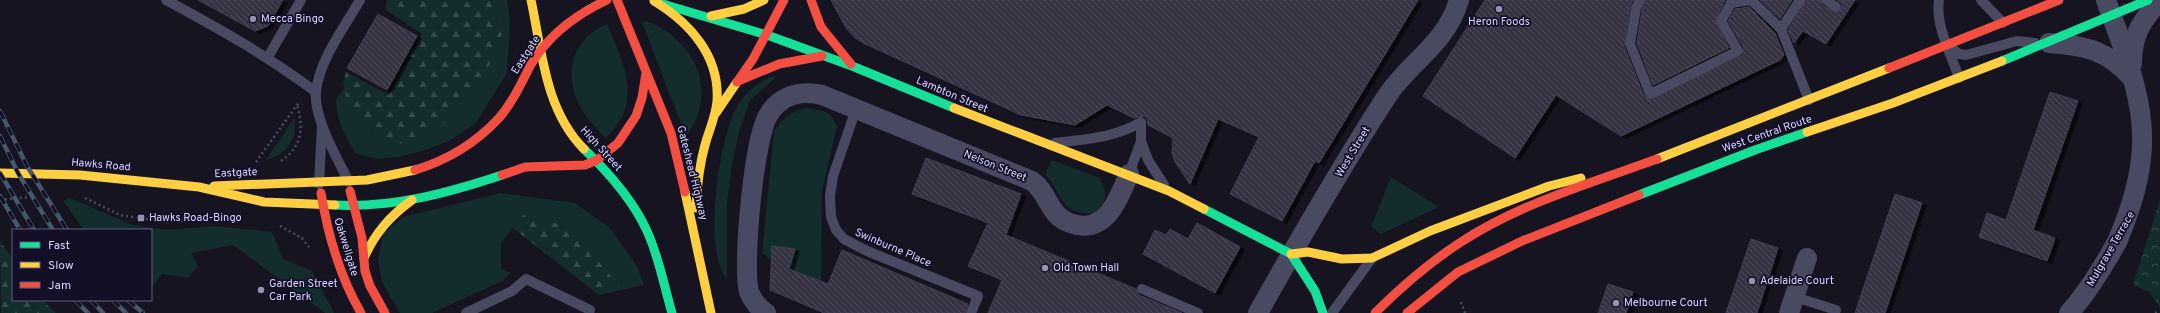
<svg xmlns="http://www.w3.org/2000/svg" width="2160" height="313" font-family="Overpass,sans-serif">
<defs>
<pattern id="forest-firs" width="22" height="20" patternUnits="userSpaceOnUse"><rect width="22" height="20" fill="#132c2d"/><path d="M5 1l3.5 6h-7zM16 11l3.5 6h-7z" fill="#354a4c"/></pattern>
<pattern id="park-crowns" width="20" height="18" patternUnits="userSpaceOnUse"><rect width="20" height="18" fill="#132c2d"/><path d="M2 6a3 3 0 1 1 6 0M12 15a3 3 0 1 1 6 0" fill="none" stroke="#354a4c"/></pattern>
<pattern id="building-back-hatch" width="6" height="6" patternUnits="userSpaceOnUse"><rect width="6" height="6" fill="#343243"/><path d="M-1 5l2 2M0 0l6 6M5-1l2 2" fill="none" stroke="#514f5f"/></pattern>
<filter id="shadow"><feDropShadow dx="4.5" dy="2.5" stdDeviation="0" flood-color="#0009"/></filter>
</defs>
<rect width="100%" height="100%" fill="#161421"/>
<path fill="#132c2d" d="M490,0H507L510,19L507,73L476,123L449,141L423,151L398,157L377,159L356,154C345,136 336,120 336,98L344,89L356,115L502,34Z
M647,21C696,41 719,91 686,137L642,22Z
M607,24C624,65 644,102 606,138C596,128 586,118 579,105C563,72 573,38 607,24Z
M774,75L775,78L750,100L739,132L731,170L727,205V279C702,251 719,136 738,105C747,89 759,83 774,75Z
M807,108C823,111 832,111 837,127L822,191L821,281L789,269L794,249L773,246L771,260L762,253L774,131C784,118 791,111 807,108Z
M294,118C299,138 286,155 266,160Z
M1052,160L1100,178C1108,195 1107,200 1094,214C1058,213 1065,197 1045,174Z
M1391,177L1439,207L1381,234L1371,227Z
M501,193L575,203L610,228L637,266L644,285L599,295L513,228L501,243V269L511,273L502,281L432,313H400L382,282L378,259L383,234L403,217Z
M70,198L132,225L168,230L213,226L272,232L283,259L312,271L334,313H325L233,245L191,253L198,266L188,278L162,274L151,289V230H84L63,201Z"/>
<path fill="url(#forest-firs)" d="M387,0H490L502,34L491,63L441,128L418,139L399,144L370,134L356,115L346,96L343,83L346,72L389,95L422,34L385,9Z
M525,213L573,229L621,289L599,295L513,228Z
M0,241L13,259V300H42L56,313H1Z"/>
<path fill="url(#park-crowns)" d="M2160,200V307L2149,292L2133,285Z"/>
<path fill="url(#building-back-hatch)" stroke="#433f54" filter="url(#shadow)" d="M198,0H283L268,26L255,31Z
M831,0H1418L1319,163L1315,161L1282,221L1230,194L1259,137L1218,119L1190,184L1175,162L1172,153L1173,138L1148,125L1147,119L1144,116L1134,118L1107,105L1075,125L1021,115L865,44L854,37L846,28Z
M1485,0H1633L1630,7L1624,46L1644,96L1649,100L1743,55L1744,48L1728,21L1735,9L1749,7L1775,33L1784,55L1780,60L1621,136L1556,95L1515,158L1423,96Z
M1646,0H1725L1715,21L1729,48L1653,85L1637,43L1642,10Z
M1760,0H1792L1780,19Z
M1806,0H1820L1822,5L1836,13L1842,8V4L1837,0H1855L1826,44L1803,31L1794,43L1788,30Z
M378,14L417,36L387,90L347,68Z
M2050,92L2078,101L2033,230L2055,238L2047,261L1979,237L1987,213L2006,220Z
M926,158L1021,194L1006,235L1136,289L1139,295L1182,313H988L1002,280L968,266L988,223L912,194Z
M1895,194L1922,203L1885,313H1855Z
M1197,223L1240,247L1215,293L1143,254L1155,230L1166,235L1170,229L1188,239Z
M1751,239L1778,248L1757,313H1726Z
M772,246L795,249L789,269L828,284L842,250L968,304L965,313H824L770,290Z
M1608,284L1633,292L1626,313H1598Z"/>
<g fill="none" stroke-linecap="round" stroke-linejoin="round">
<path stroke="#44505f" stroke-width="2.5" stroke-dasharray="2 3" stroke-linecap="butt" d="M281,161C302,147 304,127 297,105
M256,162L297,105L301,102
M85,198L120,215L166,222L208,218L233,219
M0,200L29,197
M280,226L302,238L309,247
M1461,302L1465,313
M2155,313L2160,312"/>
<path stroke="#4a4962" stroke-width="10" d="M166,0C218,28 268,56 316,92
M1640,0L1636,8L1630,44L1650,94L1738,51L1721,21L1731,3L1751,0L1781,29L1809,100
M1826,0L1836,7
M1939,0C1935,25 1951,54 1959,78
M1981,0L2003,23
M1781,29L1800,0
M1948,45L1959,54L1966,55L2017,41L2035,43
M268,57L301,0
M856,109L833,176L830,196L831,217L836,230L844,239L867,251L978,296L971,313
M1141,141L1148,160L1164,185
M1055,143C1085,139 1115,138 1141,122V141L1129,174
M349,182C337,158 313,117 316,91C320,59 344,28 360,0
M319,184L322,127
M1142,289L1198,313
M1795,297L1836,310
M466,313L512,291L526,279L590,310
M1332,313L1372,258"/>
<path stroke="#4a4962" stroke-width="20" d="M2049,43C2087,46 2107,50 2133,79
M2132,64C2132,34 2141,22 2160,0
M766,313C759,309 752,299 749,292C742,266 754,135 769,114C781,95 801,90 822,95L1032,181C1043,189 1046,200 1054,211C1059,219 1068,223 1077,225C1108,231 1119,197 1129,174
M1258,313C1299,240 1341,167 1387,96C1411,60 1445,46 1459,0
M1789,313L1807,258
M2069,313C2088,292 2103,267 2117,242C2160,141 2142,99 2106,0"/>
<path stroke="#16e098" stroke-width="9" d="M659,3L767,35L852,66L954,108
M2002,61L2148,0
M584,149C609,173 633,200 647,231C659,257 664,286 672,313
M1639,195L1755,150L1807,132
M335,205C393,208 448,193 502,175
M1204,209L1291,254L1315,291L1323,313"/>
<path stroke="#ffcf43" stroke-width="9" d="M531,0C542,51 545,110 584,149
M654,1C690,23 720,56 717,101C716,116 709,130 705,145C699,166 697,187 696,208
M711,16L744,9L764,0
M954,108L1169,191L1204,209
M716,113L737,82
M1807,132L1893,103L2002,61
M1657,159L1889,68
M0,173L80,175L199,187L264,202L335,205
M214,186L367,180L415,170
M685,192L711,313
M1291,254L1308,252L1342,259L1372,258L1430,231L1549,186L1581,178
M364,258C375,233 390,216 412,200"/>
<path stroke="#f24e42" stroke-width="9" d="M617,0L671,133L685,192
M811,0L821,27L851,64
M1889,68L2059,0
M738,81L779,64L822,56
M737,82L753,59L784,0
M415,170C448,160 475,144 499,118C512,103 521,84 530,66C548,35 575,15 607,0
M502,175L525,167L585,165L597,160L618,143L636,116L642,98L646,73
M350,191L362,238L365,271L370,286L385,313
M321,193C328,236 339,275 361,313
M1375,313C1402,286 1430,262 1461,242C1521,203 1591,183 1657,159
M1407,313L1458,272L1522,241L1639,195"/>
<g stroke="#43596b" stroke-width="4.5">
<path id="rail" d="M0,111L27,166L67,230
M0,136L18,173L53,230
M0,173L34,230
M0,196L20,230
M75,300L88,313
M91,300L103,313
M113,300L126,313
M128,300L143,313"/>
</g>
<use href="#rail" stroke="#130f26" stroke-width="3" stroke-dasharray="9" stroke-linecap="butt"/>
</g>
<g fill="#9591b1" stroke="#130f26" stroke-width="1.5">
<circle cx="1499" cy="9" r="4"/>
<circle cx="253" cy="19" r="4"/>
<rect x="137" y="214" width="8" height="8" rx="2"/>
<circle cx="1045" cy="268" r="4"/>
<circle cx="1752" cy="281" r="4"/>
<circle cx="261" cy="290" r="4"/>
<circle cx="1616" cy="303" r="4"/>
</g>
<g text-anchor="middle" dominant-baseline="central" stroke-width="3.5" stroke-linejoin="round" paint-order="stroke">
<g font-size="11" fill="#d9d4ff" stroke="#130f26" text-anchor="start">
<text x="261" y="19">Mecca Bingo</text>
<text x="1499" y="22" text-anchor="middle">Heron Foods</text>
<text x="149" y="218">Hawks Road-Bingo</text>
<text x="1053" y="268">Old Town Hall</text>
<text x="1760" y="281">Adelaide Court</text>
<text x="269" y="284">Garden Street<tspan x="269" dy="13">Car Park</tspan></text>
<text x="1624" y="303">Melbourne Court</text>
</g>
<g font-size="11" fill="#d9d4ff" stroke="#130f26">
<text transform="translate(526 55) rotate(-57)">Eastgate</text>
<text transform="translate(952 95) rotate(23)">Lambton Street</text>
<text transform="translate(1767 134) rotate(-19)">West Central Route</text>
<text transform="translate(601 149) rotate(48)">High Street</text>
<text transform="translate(1353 152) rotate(-59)">West Street</text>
<text transform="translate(101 165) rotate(5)">Hawks Road</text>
<text transform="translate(995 166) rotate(22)">Nelson Street</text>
<text transform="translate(236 173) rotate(-3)">Eastgate</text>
<text transform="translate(692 173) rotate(76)">Gateshead Highway</text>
<text transform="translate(346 247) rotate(73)">Oakwellgate</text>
<text transform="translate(893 248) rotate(23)">Swinburne Place</text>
<text transform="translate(2111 249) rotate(-60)">Mulgrave Terrace</text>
</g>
</g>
<rect x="12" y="229" width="140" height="72" fill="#130f26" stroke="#625e7d"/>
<rect x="20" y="242" width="20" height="6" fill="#16e098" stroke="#625e7d"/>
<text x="48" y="249" font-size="12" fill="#d9d4ff">Fast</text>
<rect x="20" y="262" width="20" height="6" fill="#ffcf43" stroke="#625e7d"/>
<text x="48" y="269" font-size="12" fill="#d9d4ff">Slow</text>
<rect x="20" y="282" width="20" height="6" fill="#f24e42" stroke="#625e7d"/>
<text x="48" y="289" font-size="12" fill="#d9d4ff">Jam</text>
</svg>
